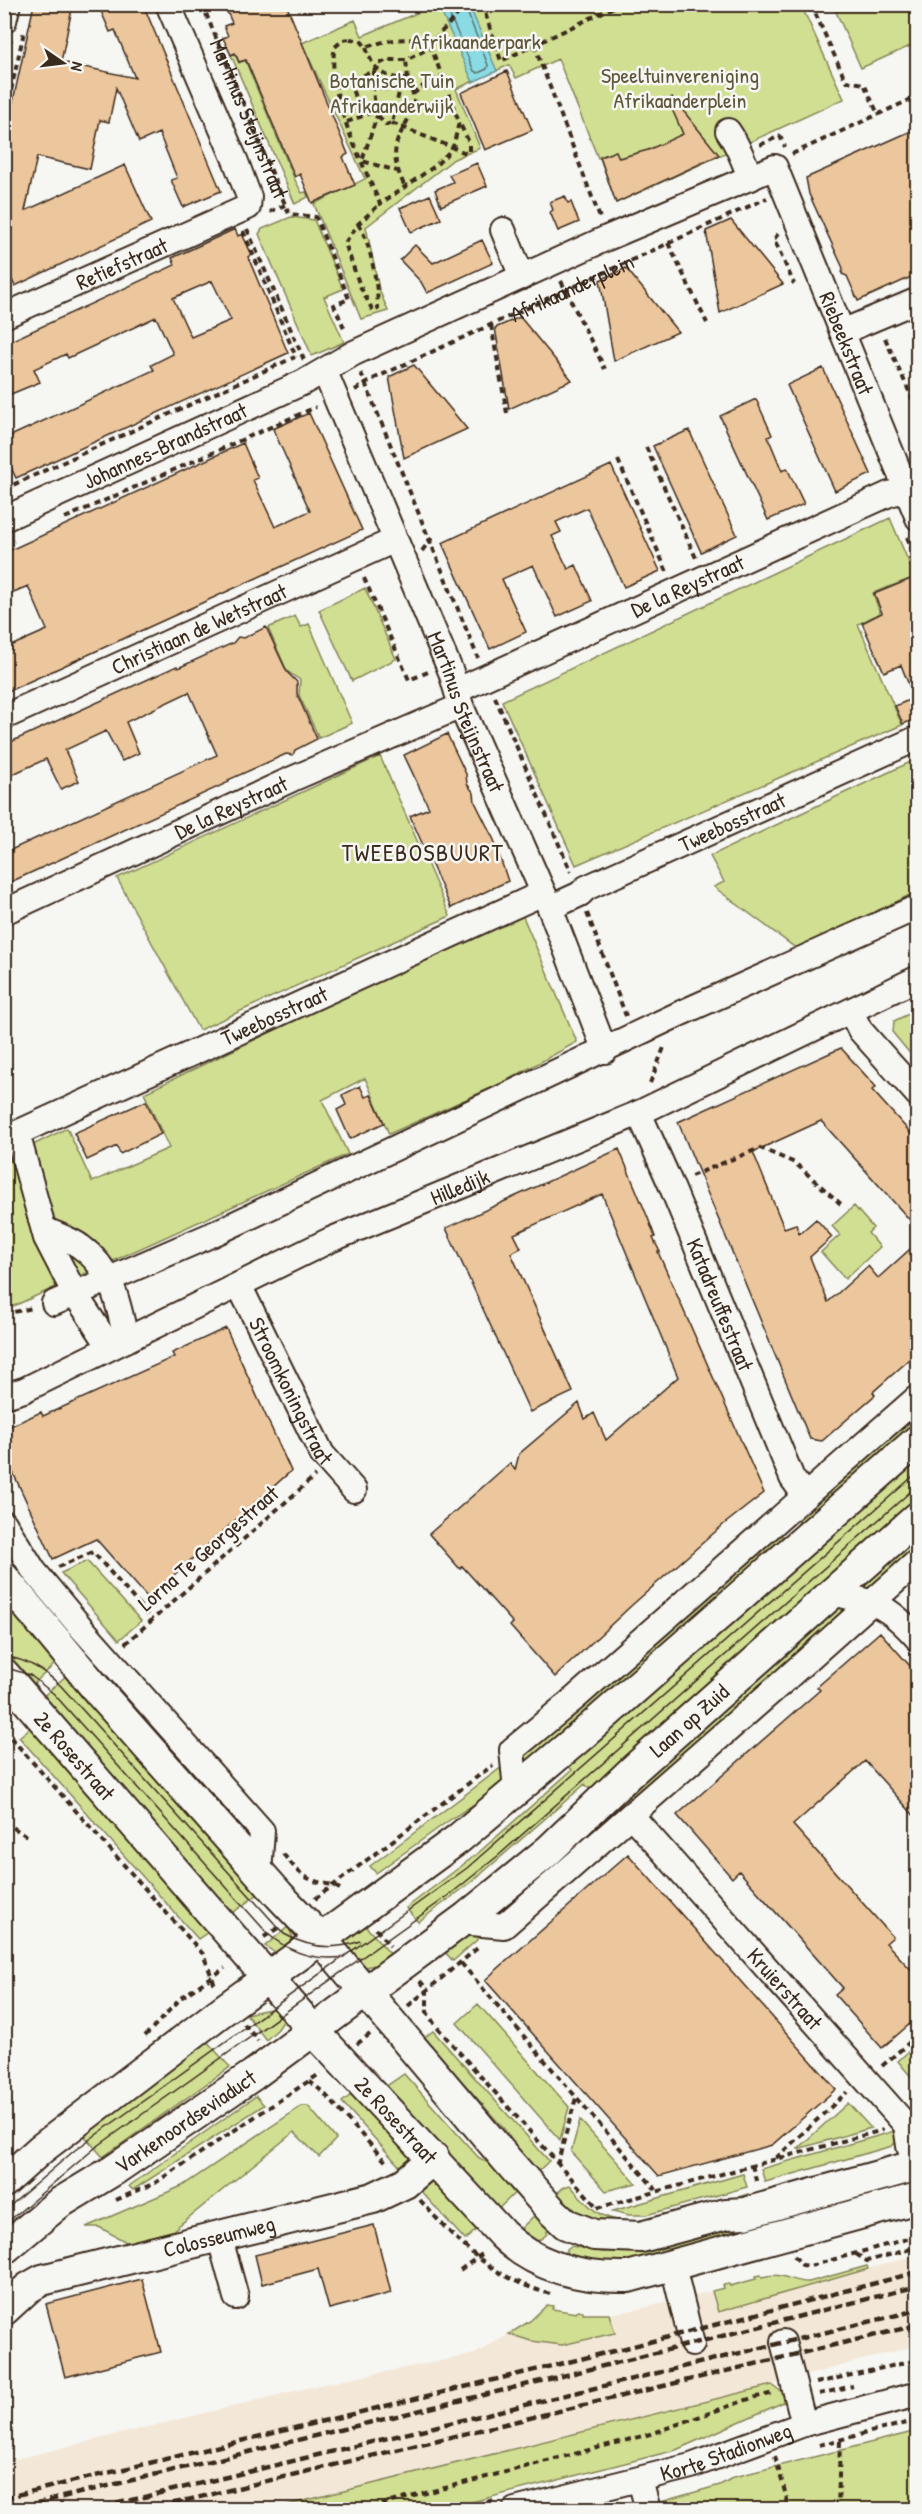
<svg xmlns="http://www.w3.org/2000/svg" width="922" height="2514" font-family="'Patrick Hand',sans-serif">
<rect width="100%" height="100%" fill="#f6f6f2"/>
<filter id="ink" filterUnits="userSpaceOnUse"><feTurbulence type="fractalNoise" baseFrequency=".0167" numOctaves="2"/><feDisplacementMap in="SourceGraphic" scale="12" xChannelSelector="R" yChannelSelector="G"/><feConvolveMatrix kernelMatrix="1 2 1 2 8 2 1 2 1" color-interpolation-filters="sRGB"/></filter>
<g filter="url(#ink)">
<path fill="#f3e8d8" d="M917,2255V2345L772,2385L267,2509H5L4,2462L319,2385L475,2354L509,2334L531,2341L563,2345L615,2333L609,2314L635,2310L712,2291L718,2311Z"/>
<path fill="#d1df92" stroke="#868458" stroke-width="1.5" d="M422,5H801L844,99L616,203L600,158H598L558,59L516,78L509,65L456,89L480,148L454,159L366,227L379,289L388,311L361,319L314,204L365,179L302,43L355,20L362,36L424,10Z
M833,5H917V43L861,68Z
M235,54L239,63L245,60L294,178L302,193L306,192L308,197L295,204L231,55Z
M291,217L314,220L343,289L324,297L344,342L312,356L259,234L262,229Z
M890,518L915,577L873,593L880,613L858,624L902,725L576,865L502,701Z
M365,588L396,659L352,681L319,610Z
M295,616L301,627L309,624L352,723L319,738L299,695L300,680L287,671L268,628Z
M380,756L450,916L199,1030L117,878Z
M917,759V891L801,952L714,887L724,882L710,856Z
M521,912L577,1042L504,1082L389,1134L365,1078L322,1100L348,1154L5,1310V1159L67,1128L92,1182L169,1148L144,1093Z
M917,1010V1062L893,1033L894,1021Z
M854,1206L873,1228L868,1233L880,1247L845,1279L821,1252L840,1235L832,1226Z
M917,1405V1425L798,1532L799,1509Z
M917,1455V1501L593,1793L585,1784L473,1881L418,1922L406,1908L477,1854L572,1770L566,1762Z
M782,1524V1546L522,1771V1754Z
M917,1532V1552L871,1594L851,1588Z
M87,1561L141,1621L119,1640L61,1573Z
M5,1598L58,1661L27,1690L5,1662Z
M834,1603L854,1608L453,1961L443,1950Z
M94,1650L257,1835V1852L85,1659Z
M69,1673L262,1891L231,1914L38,1701Z
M30,1728L208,1932L198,1939L19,1737Z
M506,1764L507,1783L451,1819L376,1873L370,1866Z
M362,1922L392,1956L375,1965L355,1969L333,1941Z
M288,1927L296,1944L280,1956L265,1946Z
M478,2004L569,2107L560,2140L457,2023Z
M275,2008L291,2010L278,2029L266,2040L246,2014Z
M433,2031L549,2161L533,2176L505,2130L424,2038Z
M204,2038L230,2067L103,2157L82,2133Z
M917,2044V2084L898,2061Z
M404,2074L478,2157L523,2185L491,2216L381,2090Z
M356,2091L413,2157L401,2168L342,2102Z
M256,2096L264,2105L133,2190L129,2186Z
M848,2103L871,2128L797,2149Z
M302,2106H308L336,2139L319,2157L294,2132L172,2231L128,2243L99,2227H86L182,2186Z
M580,2120L636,2183L606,2191L571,2152Z
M895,2131L896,2142L892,2146L765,2182L761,2169Z
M743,2174L747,2187L646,2215H629L613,2211Z
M432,2180L477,2229L465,2240L418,2188Z
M570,2185C579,2195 588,2207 600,2214C640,2236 707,2206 748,2194L751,2202L652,2226L592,2224L553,2197L564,2187Z
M541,2209L549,2225L546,2235L530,2247L514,2235Z
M755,2218L760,2234L656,2264L563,2262L567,2249L571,2246L603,2252L641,2250Z
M867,2266L868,2269L718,2312L712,2291L724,2288L723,2285L729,2284L730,2286L756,2279L755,2276L761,2275L762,2277C785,2271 790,2283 809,2282Z
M547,2305L553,2306L552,2309L576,2313L578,2310L583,2311V2314H609L615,2333L562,2345L531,2341L509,2334L530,2321Z
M772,2385L785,2394L786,2401L676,2450L444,2509L267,2510Z
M917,2431V2509L652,2510L650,2505L720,2485L734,2477Z"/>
<path fill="#8adbe4" stroke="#6a9495" stroke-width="1.5" d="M438,5H469L497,71L473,82Z"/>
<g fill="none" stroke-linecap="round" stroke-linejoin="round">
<path stroke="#5b716d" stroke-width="1.5" d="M445,4L474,71L478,73L487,69L488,65L464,4"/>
</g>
<path fill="#ecc69c" stroke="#3b2a1e" stroke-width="1.5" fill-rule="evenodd" d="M34,4H73L61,62L135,78L115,30L110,32L98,4H143L221,191L183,207L171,180L177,178L159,133L139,142L116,88L109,122L100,120L90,169L37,157L25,211L125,165L151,222L15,286L4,263V143Z
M224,4H286L348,154L343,157L355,185L312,203L300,174L295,177L246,60L239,62L235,53L231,55L223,38L228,36L224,26L232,23Z
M507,71L532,130L485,150L461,93Z
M672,97L719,155L616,203L600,157L616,151L619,158L648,150L683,134L668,100Z
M918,128V274L858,301L847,276L842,274L843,268L809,194L806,178Z
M477,163L487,186L441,206L435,190L453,182L449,175Z
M430,195L441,219L411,232L400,208Z
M565,196L568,203L571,202L579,222L558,231L550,212L553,210L550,202Z
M731,220L783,284L720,313L706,231Z
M235,229L238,236L242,234L252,255L248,257L288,353L16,478L4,453V439L154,370L151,365L173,354L156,317L68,358L66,354L34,369L40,382L11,394L4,380V344L175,265L172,258ZM212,281L231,320L191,337L173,298Z
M482,240L493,263L427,293L421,282L400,260L415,245L433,263Z
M626,268L678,332L614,361L600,280Z
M520,317L572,380L509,409L495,328Z
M414,365L467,429L404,458L389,377Z
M823,368L871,474L835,491L787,385Z
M756,399L772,435L768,437L782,471L787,468L804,504L768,520L720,416Z
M309,413L362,530L4,693V649L47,630L28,586L4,596V553L243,443L258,478L253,480L275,527L310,511L273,429Z
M689,430L737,535L701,552L653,446Z
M611,465L660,571L624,587L587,508L556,522L561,532L552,536L568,569L576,565L592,601L557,617L533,565L502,579L526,632L490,649L442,543Z
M918,576V718L903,724L895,706L914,698L901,665L884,672L862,623L882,613L874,594Z
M266,627L287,672L297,682V694L317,739L295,750L293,755L286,754L264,764L228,780L229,782L4,885V853L217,755L189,692L126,722L139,753L122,761L106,731L65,750L79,781L61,789L46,759L4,778V745L177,666L178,668L233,643L238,637L244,638Z
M447,734L466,774L467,784L474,793L475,802L494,840L508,881L451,908L410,816L429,808L404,755Z
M841,1048L876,1087L872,1090L918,1141V1229L821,1121L753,1152L784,1228L796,1224L799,1234L816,1219L832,1237L810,1257L828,1302L868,1266L878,1278L918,1242V1352L873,1392L875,1395L822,1441L810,1439L678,1122Z
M360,1086L365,1097L371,1095L384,1123L350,1139L337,1110L346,1105L342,1095Z
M146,1101L161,1134L120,1154L117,1146L87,1160L74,1133Z
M619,1149L648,1218L655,1237L653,1238L660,1252H658L764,1493L723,1525L632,1605L555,1677L510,1626L513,1623L462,1566L460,1569L429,1534L510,1463L515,1470L519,1454L579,1403L585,1419L594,1413L606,1440L678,1377L602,1194L514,1234L521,1248L511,1253L573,1392L530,1412L446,1228Z
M226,1328L291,1471L148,1598L96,1539L53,1559L4,1453V1429L41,1412L43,1416L174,1357L172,1353Z
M880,1632L918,1675V1820L865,1761L793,1825L893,1937L886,1943L918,1977V2017L882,2048L835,1995L843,1988L739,1871L732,1878L677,1815L820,1690L817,1687Z
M628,1854L836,2089L772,2145L659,2176L485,1980Z
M374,2225L391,2293L329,2309L318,2269L262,2284L255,2255Z
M142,2279L161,2352L65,2377L46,2304Z"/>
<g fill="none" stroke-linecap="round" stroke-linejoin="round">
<g stroke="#3b2a1e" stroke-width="28">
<g id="minor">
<path d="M4,21L8,4"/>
<path d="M728,131C739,146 743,161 751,178"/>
<path d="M503,230L522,277"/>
<path id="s3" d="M4,316L248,207L249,197L236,162L168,4"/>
<path d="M842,332L918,300"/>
<path id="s4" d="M325,372L451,672L461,706L550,908L605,1051"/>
<path id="s5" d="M4,519L304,382L354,353L607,238L775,167L918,518"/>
<path id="s6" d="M458,690L889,494L918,487"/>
<path id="s7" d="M4,717L395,540"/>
<path id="s8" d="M550,908L580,894L586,888L918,738"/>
<path id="s9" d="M4,912L292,779L461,706"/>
<path d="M851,1012L860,1030L918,1095"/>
<path id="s10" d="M639,1113L671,1185L792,1478L805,1496"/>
<path d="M17,1133L46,1238L75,1294L110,1347"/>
<path id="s11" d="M4,1139L543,893"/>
<path d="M44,1229C56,1235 71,1239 81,1247C113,1270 119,1305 126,1340"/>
<path id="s12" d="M239,1285L322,1454L354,1490"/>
<path d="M54,1303L211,1235L679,1014L918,907"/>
<path id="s13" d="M4,1396L24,1390L330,1240L639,1113L918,978"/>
<path d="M4,1523L34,1571L79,1625L262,1831L259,1873"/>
<path d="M831,1593C875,1602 887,1604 918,1639"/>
<path d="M516,1790L512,1750L575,1698L918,1397"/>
<path id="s14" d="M631,1815L906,2125L909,2146L918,2175"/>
<path d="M461,1922L504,1926L778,1686L918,1561"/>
<path d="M219,2235L236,2297"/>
<path d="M673,2266L692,2344"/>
<path d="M783,2342L804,2424"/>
<path d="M640,2480L648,2510"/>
<path id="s15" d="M515,2510L691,2466L804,2424L918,2394"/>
</g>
</g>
<g stroke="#3b2a1e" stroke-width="34">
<g id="major">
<path d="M4,1578L99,1692L279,1895L321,1939L507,2160L552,2211L566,2224L594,2235L641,2237L726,2214L745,2213L918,2165"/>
<path id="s16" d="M4,1674L313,2030L503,2235C537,2268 581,2278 628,2277L918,2198"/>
<path d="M4,2182L41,2149L218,2014L458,1839L582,1735L918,1440"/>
<path id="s17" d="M4,2249L58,2204L114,2170L253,2075L467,1917L548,1851L632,1771L918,1517"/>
<path id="s18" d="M4,2310L28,2288L42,2280L373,2198L405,2183L434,2158"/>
</g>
</g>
<g stroke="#3b2a1e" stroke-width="4" stroke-dasharray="6 4.5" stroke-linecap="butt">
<path id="s1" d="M202,4L289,214L316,217L349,299L334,305L346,332"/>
<path d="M482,4L501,61L620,4"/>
<path d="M811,4L846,81L864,84L878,114"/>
<path d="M350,39L361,41L366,47C383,41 415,33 431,47L459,122L453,148L435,166L380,204C362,161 325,92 335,47L343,40Z"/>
<path d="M534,45L600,218"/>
<path d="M366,47C372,70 384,78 407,79"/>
<path d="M374,71V85C391,93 395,91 408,79L406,60"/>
<path d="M4,72L11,40"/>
<path d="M349,81L362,116"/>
<path d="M402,84C431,97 399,127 396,146C393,161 399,174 405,187"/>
<path d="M374,85C372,96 376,118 386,125L392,123L400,88"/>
<path d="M334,87L374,71L379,64L387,60H406L431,47L433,41L467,4"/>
<path d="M413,94L431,80L442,77"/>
<path d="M378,113L362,161L397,171"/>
<path d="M4,121L24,32"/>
<path d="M347,122L378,110"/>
<path d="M392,123L466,153L469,152V142L459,122"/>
<path d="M760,145L780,136L785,147"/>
<path d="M792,154L918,96"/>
<path d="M270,212L285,205"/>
<path d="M358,224C371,242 378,287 378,309L373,311L360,286L345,243L358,224L380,204"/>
<path d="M247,229L304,360"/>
<path d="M243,231L296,357"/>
<path d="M778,234L774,239L794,284"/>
<path d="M668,243L707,323"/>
<path d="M561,281L605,369"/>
<path d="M491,325L507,413"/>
<path d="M885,338L918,411"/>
<path d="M361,373L478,658"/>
<path id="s2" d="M355,390L375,378L767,198"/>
<path d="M646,447L696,558"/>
<path d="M618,460L667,572"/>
<path d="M4,489L295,357"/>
<path d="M65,518L316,407"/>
<path d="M907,537L918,564"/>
<path d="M4,545L14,541"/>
<path d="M422,551L430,540L436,536"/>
<path d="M364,578L409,680L428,672"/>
<path d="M495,697L571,872"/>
<path d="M587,913L626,1016"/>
<path d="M650,1083L665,1045"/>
<path d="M691,1176L760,1148L795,1163L842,1205"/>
<path d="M4,1314L33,1308"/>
<path d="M58,1567L93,1552L152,1620"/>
<path d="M125,1644L315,1476"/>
<path d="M4,1730L203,1954L215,1985"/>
<path d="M4,1822L30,1838"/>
<path d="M283,1854C292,1864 299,1875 312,1880C324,1885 333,1882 343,1892"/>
<path d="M315,1899L493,1765"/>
<path d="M376,1929L390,1946"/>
<path d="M264,1937L278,1928"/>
<path d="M461,1963L656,2190"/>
<path d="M420,1981L427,1989V2012L435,2025L597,2207"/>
<path d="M408,2006L480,1946"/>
<path d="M244,2024L258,2041"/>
<path d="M145,2036L182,1997L225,1968"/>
<path d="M357,2044L370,2034"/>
<path d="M882,2066L918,2035"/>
<path d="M309,2081L323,2092L387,2163"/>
<path d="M776,2158L847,2092"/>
<path d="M557,2165L576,2098"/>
<path d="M752,2165L757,2184"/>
<path d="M116,2200L155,2183L321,2073"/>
<path d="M420,2200C460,2245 491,2277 550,2294"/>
<path d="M597,2208L883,2130"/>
<path d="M856,2254L867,2261L918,2247"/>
<path d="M794,2256L802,2265L810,2266L918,2236"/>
<path d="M460,2270L485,2252"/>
<path d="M816,2383L918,2360"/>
<path d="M819,2394L853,2386"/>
<path d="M819,2445L918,2420"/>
<path d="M775,2456L790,2510"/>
<path d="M361,2510L650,2434L752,2398L774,2393"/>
<path d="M457,2510L497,2499"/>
<path d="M838,2510L840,2441"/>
</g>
<use href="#minor" stroke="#f6f6f2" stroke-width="24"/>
<use href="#major" stroke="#f6f6f2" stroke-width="30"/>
<path stroke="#3b2a1e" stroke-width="1.5" d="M4,1656C28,1660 44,1670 61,1686L284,1934C309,1948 333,1951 360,1941
M4,1667L30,1675L54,1694L268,1934C290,1953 315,1961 344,1957
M4,2211L75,2150L467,1868L918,1472
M4,2225L95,2148L448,1896L499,1855L918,1485"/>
<path stroke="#3b2a1e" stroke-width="4.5" stroke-dasharray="9 4.5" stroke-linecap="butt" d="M4,2498L622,2349L918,2272
M9,2510L632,2359L918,2286
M90,2510L918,2310
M146,2510L918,2325"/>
</g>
</g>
<g text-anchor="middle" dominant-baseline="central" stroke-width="5" stroke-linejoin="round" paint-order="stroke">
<g font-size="22" fill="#60573b" stroke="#f6f6f2">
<text x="476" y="41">Afrikaanderpark</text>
<text x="680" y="75">Speeltuinvereniging<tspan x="680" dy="25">Afrikaanderplein</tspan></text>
<text x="392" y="80">Botanische Tuin<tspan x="392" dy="25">Afrikaanderwijk</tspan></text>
</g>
<g font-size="22" fill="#3b2a1e" stroke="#f6f6f2">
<text stroke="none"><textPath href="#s1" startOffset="124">Martinus Steijnstraat</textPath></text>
<text stroke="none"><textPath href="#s3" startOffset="129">Retiefstraat</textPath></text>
<text stroke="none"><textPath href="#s2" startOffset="240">Afrikaanderplein</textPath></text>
<text stroke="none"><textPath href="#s5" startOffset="1038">Riebeekstraat</textPath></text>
<text stroke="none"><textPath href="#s5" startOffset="177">Johannes-Brandstraat</textPath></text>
<text stroke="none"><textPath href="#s6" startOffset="252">De la Reystraat</textPath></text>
<text stroke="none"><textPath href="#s7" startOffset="214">Christiaan de Wetstraat</textPath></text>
<text stroke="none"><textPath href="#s4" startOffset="368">Martinus Steijnstraat</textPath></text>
<text stroke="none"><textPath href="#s9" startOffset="250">De la Reystraat</textPath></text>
<text stroke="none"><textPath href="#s8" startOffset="202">Tweebosstraat</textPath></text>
<text stroke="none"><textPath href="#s11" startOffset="297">Tweebosstraat</textPath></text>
<text stroke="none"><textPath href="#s13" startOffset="502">Hilledijk</textPath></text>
<text stroke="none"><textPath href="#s10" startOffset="208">Katadreuffestraat</textPath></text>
<text stroke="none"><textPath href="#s12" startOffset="118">Stroomkoningstraat</textPath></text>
<text transform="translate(208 1548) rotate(-41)">Lorna Te Georgestraat</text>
<text stroke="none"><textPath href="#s17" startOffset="867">Laan op Zuid</textPath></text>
<text stroke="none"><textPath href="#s16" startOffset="108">2e Rosestraat</textPath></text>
<text stroke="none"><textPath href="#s14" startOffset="232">Kruierstraat</textPath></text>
<text stroke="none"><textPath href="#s16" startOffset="594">2e Rosestraat</textPath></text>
<text stroke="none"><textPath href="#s17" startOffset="222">Varkenoordseviaduct</textPath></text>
<text stroke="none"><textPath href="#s18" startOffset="231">Colosseumweg</textPath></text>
<text stroke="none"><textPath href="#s15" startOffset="219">Korte Stadionweg</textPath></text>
</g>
<g font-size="24" letter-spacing="1.5" fill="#3b2a1e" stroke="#f6f6f2">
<text x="423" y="852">TWEEBOSBUURT</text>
</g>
</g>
<rect width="922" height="2514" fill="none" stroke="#f6f6f2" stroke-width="24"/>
<rect x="12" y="12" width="898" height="2490" fill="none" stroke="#3b2a1e" stroke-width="2" filter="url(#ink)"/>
<g transform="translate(63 63) rotate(104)" stroke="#f6f6f2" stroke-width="4.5" paint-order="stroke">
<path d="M0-4.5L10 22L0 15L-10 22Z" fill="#3b2a1e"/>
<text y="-9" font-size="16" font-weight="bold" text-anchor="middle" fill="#3b2a1e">N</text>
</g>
</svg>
